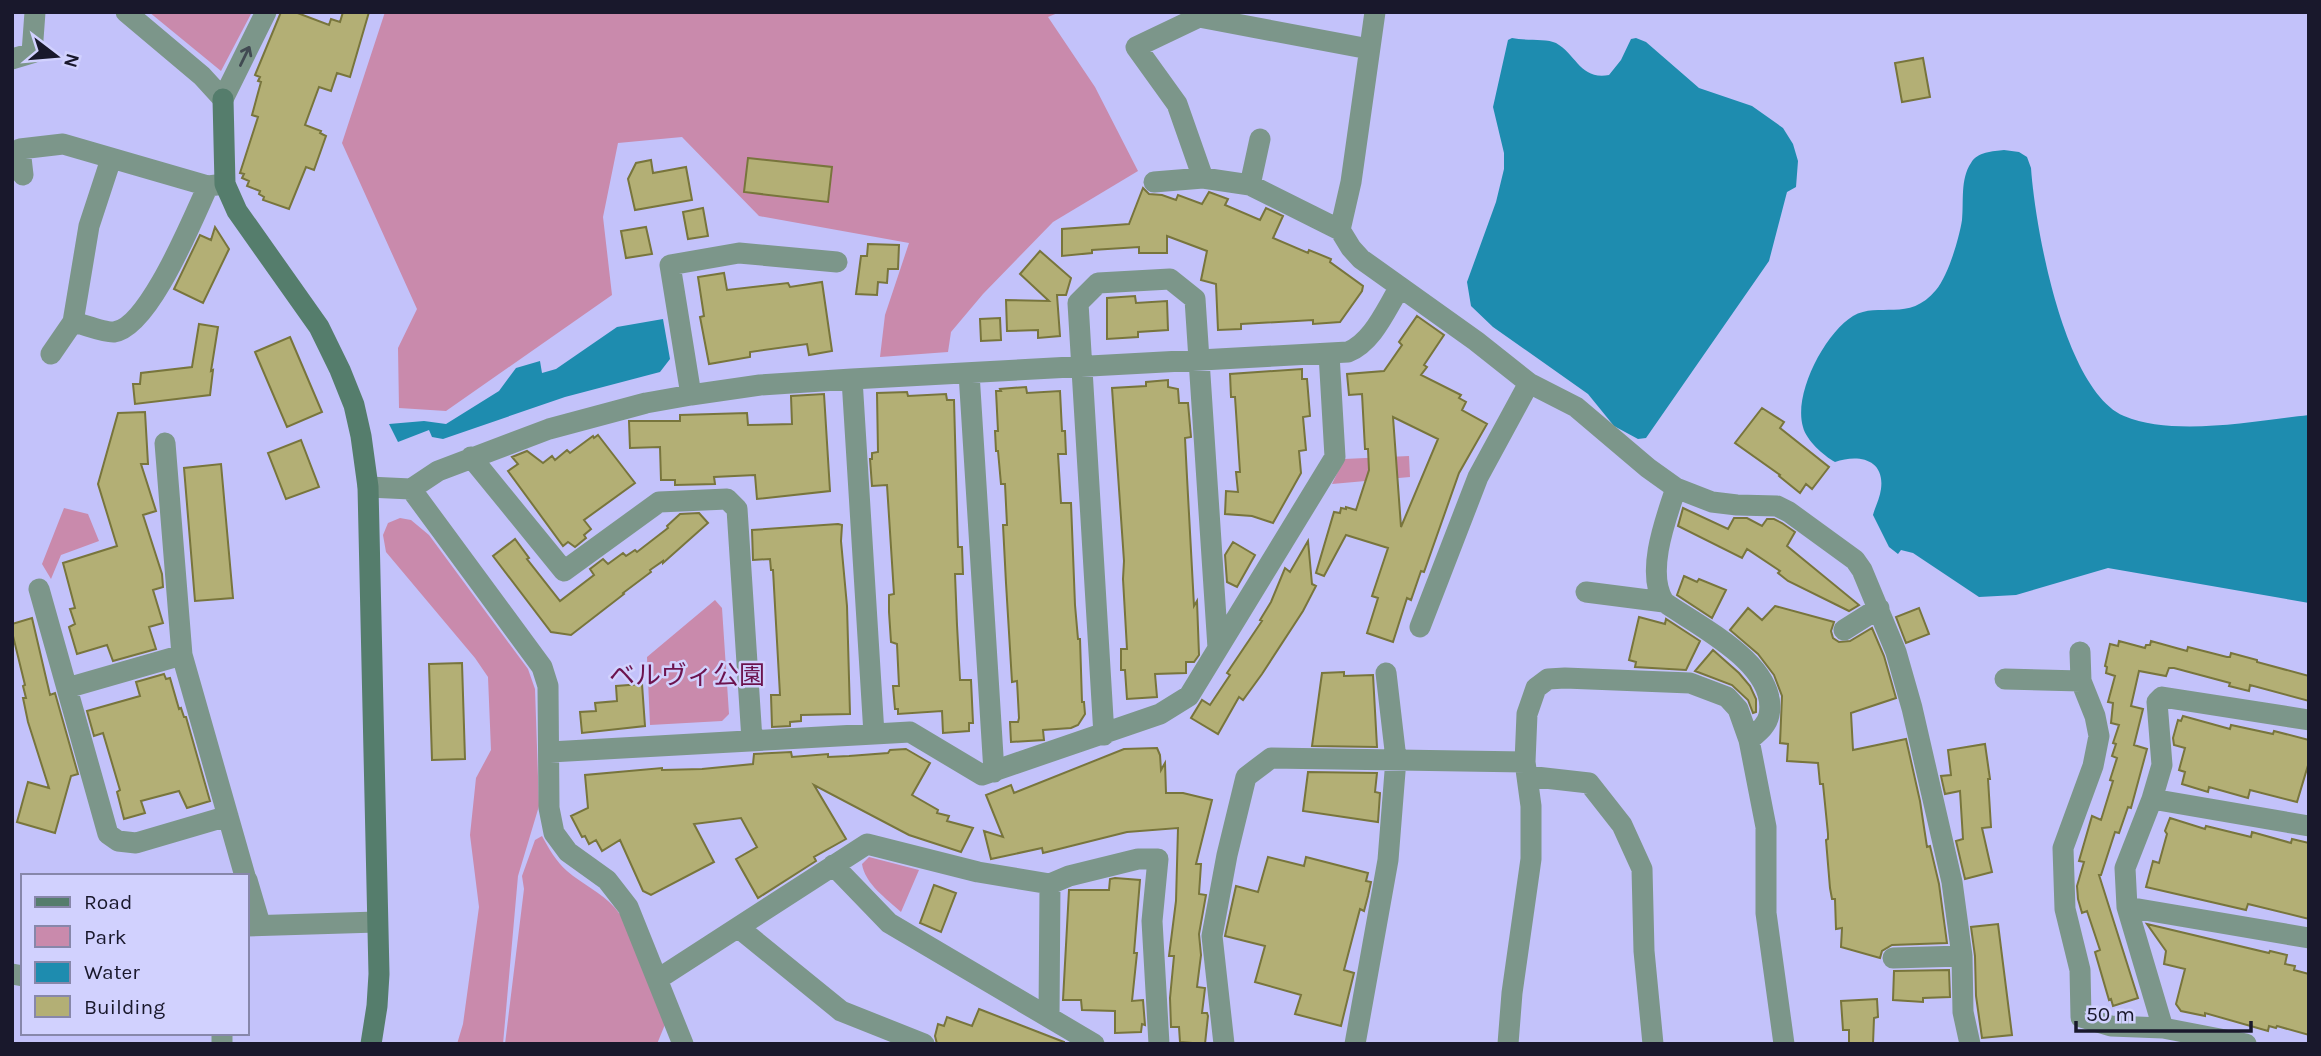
<svg xmlns="http://www.w3.org/2000/svg" width="2321" height="1056" font-family="Karla,'Noto Sans JP',sans-serif">
<rect width="100%" height="100%" fill="#c3c2fa"/>
<path fill="#c98aac" d="M149,12H252L221,71Z
M385,12H1060L1048,17L1095,87L1138,171L1053,222L983,294L951,332L948,352L880,357L885,315L909,243L759,216L682,137L618,143L603,217L612,295L446,411L399,408L398,348L417,309L342,143Z
M1409,456L1410,477L1332,484L1344,459Z
M64,508L88,514L99,541L61,555L51,579L42,564Z
M400,518L411,520L429,535L528,669L535,689L539,806L518,876L503,1044H457L463,1024L479,907L470,835L476,778L491,750L488,677L475,658L386,552L383,535L388,523Z
M715,600L722,608L729,714L722,721L650,725L647,657Z
M542,836C549,849 556,861 567,871C582,884 601,892 615,908C640,937 652,986 666,1022L657,1044H505L524,889L522,876L535,840Z
M869,857L919,870L901,912C887,899 865,884 862,864Z"/>
<path fill="#1e8caf" d="M1512,38C1525,41 1546,38 1556,43C1577,55 1580,80 1609,75L1621,60L1631,39L1636,38L1646,42L1699,88L1752,106L1783,128L1793,144L1798,161L1796,187L1787,192L1769,261L1646,438L1638,439L1614,426L1588,394L1493,327L1471,306L1467,282L1496,202L1504,169V153L1493,107L1508,40Z
M2004,150L2019,152L2027,157L2031,168C2035,227 2064,390 2124,416C2174,437 2255,421 2309,415V603L2108,568L2016,595L1979,597L1913,553L1901,550L1898,554L1889,547L1873,515C1875,507 1880,498 1881,489C1885,458 1857,454 1835,462C1824,456 1806,440 1803,427C1793,394 1825,333 1853,316C1879,301 1909,323 1936,290C1948,276 1959,239 1962,220C1964,202 1960,179 1971,163C1977,152 1993,151 2004,150Z
M663,319L670,359L660,372L565,397L443,439L432,437L429,430L398,442L389,424L424,421L446,424L499,391L516,368L540,361L542,373L556,369L617,327Z"/>
<path fill="#b3af75" stroke="#78753c" stroke-width="2" fill-rule="evenodd" d="M281,12H295L329,25L331,19L340,22L343,12H369L350,77L337,73L331,91L319,87L305,125L321,131L320,133L326,136L314,170L306,167L289,209L263,200L264,197L259,194L260,191L247,186L249,181L242,178L244,174L240,173L258,117L252,115L261,82L258,81L260,77L255,75Z
M1923,58L1930,97L1902,102L1895,63Z
M748,158L832,167L828,202L744,192Z
M651,160L653,173L686,167L692,200L635,210L628,179L636,163Z
M1143,188L1149,194L1162,195L1176,200L1178,195L1202,204L1209,192L1228,199L1225,205L1260,220L1266,208L1283,216L1273,238L1308,253L1309,250L1331,259L1330,262L1363,286L1362,291L1340,322L1313,324V320L1241,324V329L1218,330L1216,284L1201,280L1207,251L1167,236V253H1139V247L1092,250V253L1062,256V229L1129,224Z
M703,208L708,236L688,239L683,212Z
M215,227L229,249L203,303L174,289L200,235L211,240Z
M646,227L652,254L626,258L621,231Z
M868,244L899,245L898,269H888L887,283L878,282L877,295L856,294L861,256H867Z
M1040,251L1071,278L1066,295H1057L1060,336L1038,338V330L1007,331L1006,300L1049,301L1020,274Z
M724,273L727,290L788,283L790,287L822,282L832,351L809,355L807,344L750,352V357L709,364L700,317L704,316L698,277Z
M1135,296L1136,303L1167,301L1168,330L1138,332V337L1107,339V298Z
M1417,316L1444,335L1424,365L1427,367L1421,375L1461,395L1459,398L1466,402L1462,410L1487,424L1459,473L1424,572L1421,571L1411,600L1407,598L1393,642L1367,633L1378,598L1372,596L1388,548L1346,535L1324,576L1316,573L1334,512L1340,513L1341,508L1346,509V507L1356,510L1369,470L1368,449H1365L1362,394L1349,395L1347,374L1384,371L1402,345L1399,342ZM1393,417L1438,439L1401,527L1400,513Z
M1000,318L1001,340L981,341L980,319Z
M199,324L218,327L211,371L213,370L210,395L135,404L133,384H140L141,373L192,367Z
M290,337L322,412L287,427L255,352Z
M1302,369V379H1307L1310,416L1303,417L1306,450L1299,451L1301,473L1273,523L1252,516L1225,514L1226,491L1238,492L1236,472H1240L1235,397H1231L1230,374Z
M1168,380V387L1178,389L1179,403H1188L1191,437L1185,438L1187,477L1194,606L1197,601L1199,655L1194,662H1186V673L1155,674L1157,697L1127,699L1125,670H1121V649H1127L1123,579L1124,561L1112,388L1146,386V382Z
M1026,387L1027,393L1060,391L1062,431H1065L1066,454H1058L1061,503H1071L1075,605L1078,639H1080L1082,702H1084L1085,714L1078,725L1071,728L1043,730L1044,740L1011,742L1010,722H1018L1019,718L1017,681L1012,682L1006,583L1003,525H1007L1005,484H1001L998,451H996L995,431H998L996,391H1001L1000,389Z
M907,392L908,396L946,394L947,400H954L958,547H962L963,574H955L957,625L960,680H971L973,723H969V731L943,733L942,711L898,714V709H895L893,686H899L897,644L891,642L889,612V595L894,594L887,485L872,486L870,459H872V453L878,452L877,393Z
M824,394L830,491L757,499L755,475L714,477L715,484L675,485V480H661L660,447L630,448L629,421H680V415L747,413L748,425L792,424L791,396Z
M1762,408L1784,422L1780,428L1829,467L1812,489L1806,484L1800,493L1779,476L1780,475L1735,443Z
M145,412L148,464H141L156,511L143,515L162,574L163,587L153,590L163,623L149,627L156,649L113,661L107,645L77,654L69,627L75,624L70,609L75,608L63,563L117,546L98,484L118,413Z
M598,435L635,483L584,520L591,529L584,535L586,538L575,547L568,542L563,546L508,471L518,464L512,457L527,451L543,463L552,456L555,460L567,450L570,453L593,436L594,438Z
M301,440L319,487L286,499L268,453Z
M221,464L233,598L195,601L184,468Z
M1683,508L1728,529L1734,518H1747L1762,526L1767,519H1774L1782,523L1795,532L1787,546L1859,605L1849,611L1788,581L1778,573L1780,571L1747,549L1742,558L1678,526Z
M699,513L708,523L663,563V561L650,570L651,572L623,593L624,594L571,635L551,632L493,556L515,539L529,558L527,559L560,601L594,575L590,569L603,559L608,564L623,553L626,556L635,550L637,552L668,528L667,526L680,514Z
M838,524L842,525L841,541L847,606L850,714L801,715V721L790,722V726L772,727L771,695H780L773,570H771L770,559L753,560L752,530Z
M1308,541L1312,584L1316,586L1303,611L1262,674L1243,700L1239,697L1218,734L1191,718L1202,700L1210,705L1230,675L1227,673L1262,621L1260,620L1271,602L1285,568L1290,572Z
M1233,542L1255,555L1237,587L1227,582L1225,555Z
M1684,576L1697,582L1699,579L1726,590L1712,618L1677,595Z
M1775,606L1834,622L1831,631L1833,638L1839,642L1850,641L1872,628L1884,656L1896,698L1851,713L1853,750L1906,739L1920,801L1927,847L1930,846L1939,884L1947,943L1892,945L1882,951L1880,958L1841,947L1842,928L1836,929L1835,899H1832L1830,888L1826,840L1828,839V834L1823,784H1820L1818,763L1787,761L1788,744L1780,743L1782,696L1774,675L1758,654L1730,630L1748,608L1762,620Z
M1919,608L1929,634L1906,643L1896,617Z
M1639,617L1665,624L1666,619L1700,641L1686,670L1635,667L1636,662L1629,660Z
M32,618L50,695L55,693L78,774L71,776L55,833L17,822L28,782L49,788L28,722L23,698H26L23,686L25,685L12,632V624Z
M2119,641L2145,648L2146,645H2150L2151,641L2187,651L2188,647L2227,657H2230L2231,653L2257,660V662L2309,676V701L2250,685L2249,691L2229,686L2230,683L2174,668H2169L2166,676L2139,671L2131,706L2143,709L2134,745L2147,749L2131,808L2128,807L2119,833L2115,832L2101,875H2099L2138,998L2113,1006L2111,999L2109,1000L2095,952L2100,950L2087,911L2082,913L2078,899L2077,886L2084,862L2079,861L2092,816L2101,820L2113,781L2110,780L2117,758L2112,756L2116,744L2113,743L2119,725L2111,723L2113,703L2108,702L2115,676L2106,673L2107,667L2105,666L2110,644L2118,646Z
M1713,650L1739,673L1750,686L1756,699V712L1753,713L1748,700L1732,685L1695,671Z
M462,663L465,759L432,760L429,664Z
M1344,672V676L1373,675L1377,747L1312,746L1322,673Z
M164,674L166,679L170,678L179,709L181,708L184,717H186L210,801L187,808L179,791L141,801L145,813L124,819L117,792L120,790L103,733L94,736L87,711L140,696L136,682Z
M642,684L645,726L582,733L580,712L596,711L595,703L617,701L616,686Z
M2183,716L2230,729L2231,725L2273,734L2274,731L2309,740V762L2297,802L2250,790L2248,798L2209,787L2208,792L2182,784L2185,772L2179,770L2185,748L2174,745L2173,738L2178,720L2181,721Z
M1985,744L1990,779H1988L1991,827L1982,828L1992,872L1965,879L1956,841L1963,839L1960,791L1945,794L1941,776L1951,775L1948,750Z
M1157,748L1160,755L1161,770L1165,763L1166,793H1183L1212,800L1196,864H1201L1199,894L1206,895L1199,934L1201,955L1197,987L1205,988L1202,1013H1207L1208,1016L1205,1044L1180,1042L1179,1027H1171L1170,998L1174,956H1169L1176,901L1178,828L1127,832L1043,853L1042,848L991,859L984,831L1003,837L986,795L1011,785L1014,793L1124,749Z
M906,749L930,763L912,795L938,810L937,813L949,816L947,821L973,828L961,852L909,835L814,785L846,839L814,857L816,861L758,898L736,859L757,847L741,818L694,824L714,862L651,895L643,891L620,840L602,851L596,840L589,844L585,836L582,837L571,816L588,808L585,775L662,768V770L702,769L753,764L754,754L791,752L792,757L828,754V757L849,756L888,753L890,750Z
M1308,772L1377,773L1375,792L1380,793L1378,822L1303,811Z
M2170,818L2205,829L2206,826L2251,837L2252,832L2291,843L2292,839L2309,843V919L2248,904L2246,910L2146,887L2153,861L2159,863L2167,834L2165,831Z
M1268,857L1304,866L1306,857L1368,873L1366,881L1371,882L1368,896L1364,911L1360,909L1344,970L1354,973L1341,1026L1295,1014L1301,995L1255,982L1265,946L1225,936L1236,886L1258,892Z
M1115,878L1140,880L1134,953H1137L1132,1001L1143,1000L1145,1025L1142,1024L1141,1032L1115,1033V1011L1082,1010L1081,1000H1063L1069,890H1109L1110,879Z
M934,885L956,893L941,932L920,923Z
M1998,924L2012,1035L1982,1038L1976,996L1975,956L1971,927Z
M2147,924L2269,953L2270,951L2287,955L2285,964L2295,966L2294,970L2309,974V1035L2277,1026L2276,1028L2269,1026L2268,1031L2205,1013V1016L2181,1011L2176,1004L2185,969L2164,964L2166,951Z
M1949,970L1950,997L1923,998V1002L1893,1000L1894,971Z
M1877,999L1878,1017L1874,1018L1873,1044H1849V1030H1843L1841,1001Z
M979,1009L1064,1042V1044H937L935,1036L938,1024L944,1026L947,1017L972,1026Z"/>
<g fill="none" stroke-linecap="round" stroke-linejoin="round">
<path stroke="#7c968a" stroke-width="21" d="M126,12L202,76L223,99L266,12
M1375,12L1351,182L1340,230L1351,248L1361,259L1476,341L1529,383L1576,407L1648,468L1676,488L1712,502L1737,505L1777,506L1789,512L1855,560L1862,570L1896,652L1912,708L1952,882L1962,956L1963,1012L1970,1044
M12,59L32,53L35,12
M23,175L20,149L63,144L208,186
M1203,178L1177,104L1136,47L1199,17L1369,49
M1154,182L1203,178L1250,185L1340,230
M1250,185L1260,139
M73,322C83,324 105,333 114,332C149,328 193,218 208,186L225,184
M51,354L73,322L89,226L111,159
M969,373L994,772
M852,379L874,734
M691,395L670,265L739,253L837,262
M165,443L182,655L245,876
M471,457L564,571L659,502L727,499L737,509L752,740
M368,487L411,489L542,667L548,686L549,808L554,833L568,852L607,880L628,907L683,1044
M1676,488C1666,518 1645,573 1664,602C1698,626 1779,665 1769,715C1767,726 1757,733 1749,740
M411,489L438,471L549,429L646,403L691,395L760,385L852,379L1348,352C1373,342 1386,309 1400,287
M39,589L108,834L118,841L136,843L228,816
M1586,592L1664,602
M1420,627L1478,477L1529,383
M1844,630L1879,608
M2080,652L2081,681L2095,716L2099,736L2093,766L2063,848L2065,909L2080,970L2081,1017L2111,1026L2163,1028
M2005,679L2081,681
M67,688L182,655
M1104,735L1078,303L1098,283L1170,279L1195,299L1218,648
M550,752L910,732L982,775L1160,714L1189,696L1335,457L1329,354
M1527,776L1589,783L1622,825L1642,869L1644,951L1653,1044
M2152,799L2309,826
M833,865L889,923L1094,1044
M247,880L260,924
M2127,907L2309,938
M247,926L377,922
M739,928L841,1011L924,1044
M1893,958L1962,956
M12,974L23,976
M658,979L867,844L978,872L1050,884L1069,876L1138,859H1158L1152,921L1159,1044
M1049,1016L1050,884
M222,1033V1044
M1224,1044L1212,936L1227,855L1246,777L1271,758L1525,762
M1355,1044L1388,860L1396,759L1386,673
M1508,1044L1512,993L1531,859V806L1525,762L1527,714L1536,688L1548,679L1565,678L1690,683L1727,697L1738,709L1749,740L1766,827V913L1784,1044
M2246,1044L2163,1028L2127,907L2125,868L2152,799L2162,765L2157,702L2162,697L2309,720"/>
<path stroke="#557d6c" stroke-width="21" d="M223,99L225,184L237,211L319,327L340,370L354,405L361,436L368,487L379,974L377,1006L371,1044"/>
</g>
<defs><path id="oneway-shaft" d="M-6 0H5M1.5-3L5.5 0L1.5 3" fill="none" stroke-width="1.6" stroke-linecap="round" stroke-linejoin="round" transform="scale(1.75)"/></defs>
<use stroke="#414a52" href="#oneway-shaft" transform="translate(245 56) rotate(-64)"/>
<g text-anchor="middle" dominant-baseline="central" stroke-width="5" stroke-linejoin="round" paint-order="stroke">
<g font-size="26" fill="#6c134e" stroke="#d1d1fe">
<text x="687" y="675">ベルヴィ公園</text>
</g>
</g>
<rect width="2321" height="1056" fill="none" stroke="#19182c" stroke-width="28"/>
<rect x="21" y="874" width="228" height="161" fill="#d1d1fe" stroke="#8787aa" stroke-width="2"/>
<rect x="35" y="897" width="35" height="10" fill="#557d6c" stroke="#8787aa" stroke-width="2"/>
<text x="84" y="909" font-size="21" fill="#19182c">Road</text>
<rect x="35" y="926" width="35" height="21" fill="#c98aac" stroke="#8787aa" stroke-width="2"/>
<text x="84" y="944" font-size="21" fill="#19182c">Park</text>
<rect x="35" y="962" width="35" height="21" fill="#1e8caf" stroke="#8787aa" stroke-width="2"/>
<text x="84" y="979" font-size="21" fill="#19182c">Water</text>
<rect x="35" y="996" width="35" height="21" fill="#b3af75" stroke="#8787aa" stroke-width="2"/>
<text x="84" y="1014" font-size="21" fill="#19182c">Building</text>
<g transform="translate(56 56) rotate(106)" stroke="#d1d1fe" stroke-width="5" paint-order="stroke">
<path d="M0-5L12 26L0 18L-12 26Z" fill="#19182c"/>
<text y="-10" font-size="19" font-weight="bold" text-anchor="middle" fill="#19182c">N</text>
</g>
<path d="M2076 1021v10h175v-10" fill="none" stroke="#19182c" stroke-width="3.5"/>
<text x="2086" y="1021" font-size="21" fill="#19182c" stroke="#d1d1fe" stroke-width="5" paint-order="stroke">50 m</text>
</svg>
